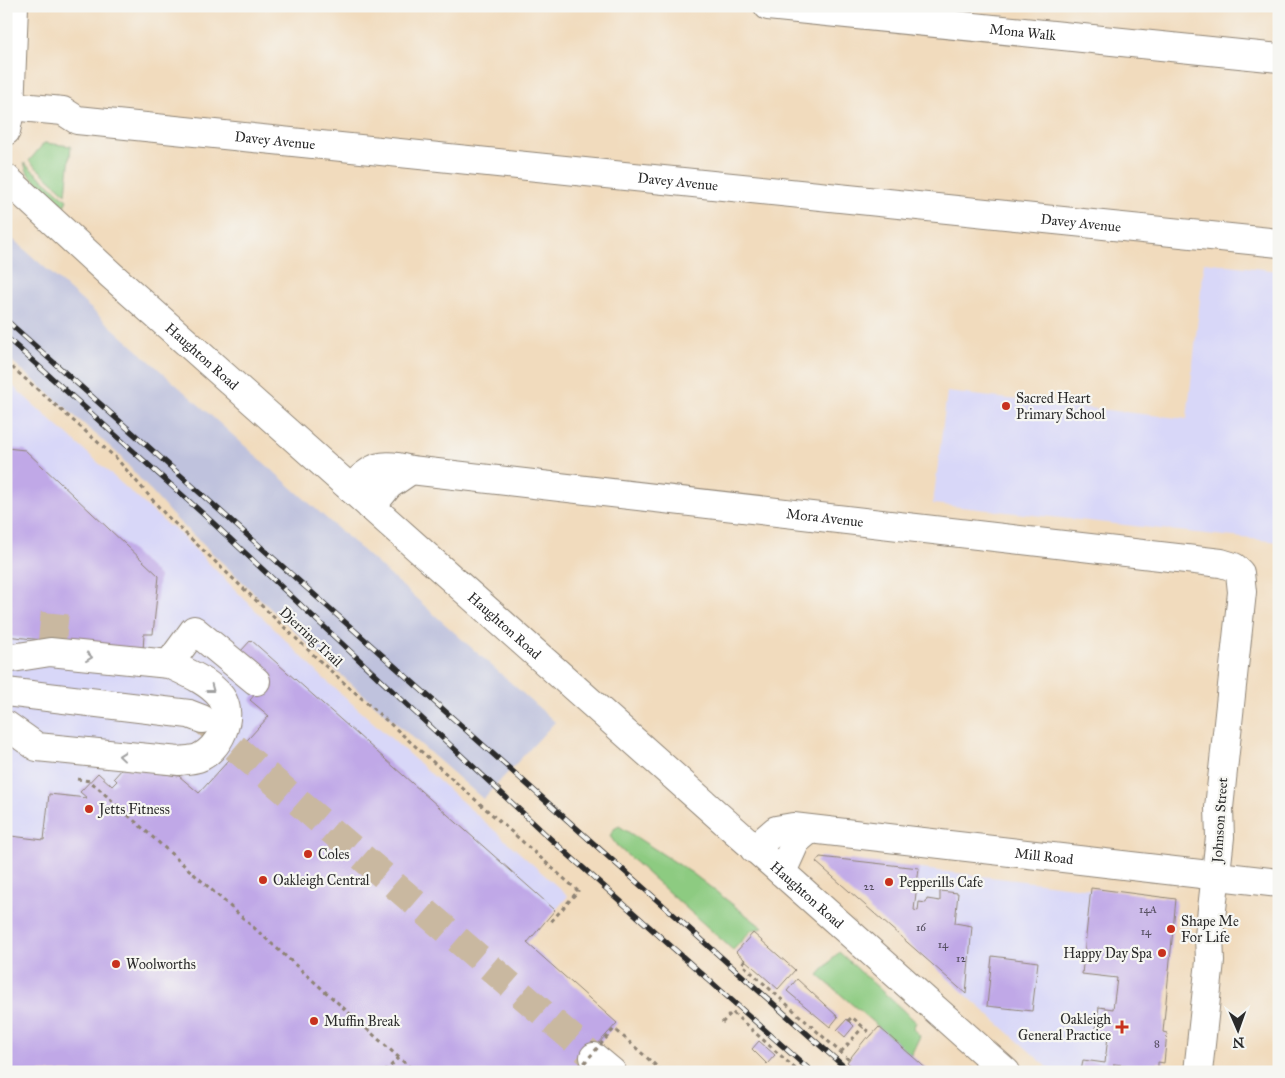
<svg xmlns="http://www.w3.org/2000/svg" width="1285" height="1078" font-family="'IM FELL Great Primer',serif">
<rect width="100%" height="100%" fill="#f6f6f2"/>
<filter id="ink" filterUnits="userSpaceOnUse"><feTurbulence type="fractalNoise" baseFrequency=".02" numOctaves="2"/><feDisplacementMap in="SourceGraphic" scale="10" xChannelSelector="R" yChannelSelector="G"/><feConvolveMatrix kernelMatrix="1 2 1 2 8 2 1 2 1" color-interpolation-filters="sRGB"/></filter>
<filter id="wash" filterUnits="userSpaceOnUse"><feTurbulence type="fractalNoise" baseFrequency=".0096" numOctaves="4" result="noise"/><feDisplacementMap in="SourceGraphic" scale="20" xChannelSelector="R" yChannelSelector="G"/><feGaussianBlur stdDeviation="1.12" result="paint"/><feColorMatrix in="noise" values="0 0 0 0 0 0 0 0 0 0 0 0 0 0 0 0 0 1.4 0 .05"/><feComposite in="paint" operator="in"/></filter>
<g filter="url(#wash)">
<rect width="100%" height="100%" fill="#f1dbbd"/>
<path fill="#d8d7f8" d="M1204,262L1279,271V542L933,504L947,392L1187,419Z
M6,380L170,527L171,525L321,676L568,896L527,943L617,1023L577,1067L582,1072H6Z
M820,857L1176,899L1156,1072H1053L816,862Z"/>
<path fill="#bfc2dd" d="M6,233L555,722L483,799L332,667L172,515L117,453L6,356Z"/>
<path fill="#8dcb81" stroke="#5c7b56" d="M44,143L71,146L66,194L29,161Z
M24,163L67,200L64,206L28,174Z
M619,826L692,873L763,928L752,930L733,950L617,846L610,836L614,829Z
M839,952L916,1022L913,1029L920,1036L911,1055L818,975Z"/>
<g id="blocks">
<path fill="#c0a8e7" d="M6,448L25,450L159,576L153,634H144L143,651L6,636Z
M251,640L555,910L527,943L617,1023L577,1067L582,1072H6V849L7,844H10L11,836L44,840L49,794L87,798L80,792L98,773L112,786L117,781L114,778L123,768L179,776L199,793L269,716L250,700L270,677L240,652Z
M820,857L919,868L914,910L918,911L919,902L926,903L927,899L940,901V891L958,893L955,923L972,926L966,994L816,862Z
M1091,888L1176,899L1163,1032L1167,1033L1164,1063L1158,1062V1069L1114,1064L1113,1072H1081L1083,1060L1105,1063L1108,1036L1095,1035L1099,1007L1113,1009L1117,978L1082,974Z
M753,933L795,970L778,989L736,952Z
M992,956L1038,962L1032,1011L987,1006Z
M797,979L838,1017L830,1027L787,991Z
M847,1019L854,1026L845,1037L837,1030Z
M879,1027L911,1055L930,1072H858L847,1062L867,1037L868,1039Z
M759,1041L775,1055L767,1064L752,1049Z"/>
</g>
</g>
<g filter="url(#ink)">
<use href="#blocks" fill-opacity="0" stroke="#8e8374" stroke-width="1"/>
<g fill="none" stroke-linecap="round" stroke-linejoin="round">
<path stroke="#c9b8a0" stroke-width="28" stroke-dasharray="28 14" stroke-linecap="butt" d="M52,641L55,611
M203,720L594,1057"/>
<g stroke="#8e8374" stroke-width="30">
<g id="minor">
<path id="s1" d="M768,6L1279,58"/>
<path id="s2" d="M10,106L63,111L77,120L87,121L1279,243"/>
<path d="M6,131L10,111L14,6"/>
<path id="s3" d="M6,178L111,275L1006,1072"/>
<path id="s4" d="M350,488C374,467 379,461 411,470L1221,563L1234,567L1240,573L1242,592L1219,808L1220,837L1209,936L1210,961L1198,1072"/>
<path d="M371,507L389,485L411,470"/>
<path d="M6,659L50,652L169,664C186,672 210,682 221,697C235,716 219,750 198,758C192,760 185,760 179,761L37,747L6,725"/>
<path d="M169,664L194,630L256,681"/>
<path d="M6,692L189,714L202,719"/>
<path id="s5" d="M754,849L776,830L793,827L1279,883"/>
<path d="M782,872L796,841L809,830"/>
<path d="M594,1057L612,1072"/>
</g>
</g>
<path stroke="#8e8374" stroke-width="3" stroke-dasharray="4 4" stroke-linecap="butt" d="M6,362L116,458L165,514L323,664L578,891L550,923
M77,779L90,781L415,1072
M745,960L742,964L849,1060
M848,1021L852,1017L872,1035
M722,1023L732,1012L799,1072
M617,1031L663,1072
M841,1052L863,1027
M385,1072L399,1057"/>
<use href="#minor" stroke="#fff" stroke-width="28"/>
<g stroke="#2b2b2b" stroke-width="5.5">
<path id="rail" d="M6,320L850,1072
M6,337L211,521L544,833L812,1072"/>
</g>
<use href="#rail" stroke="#f6f6f2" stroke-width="4" stroke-dasharray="11" stroke-linecap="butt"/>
<path stroke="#8e8374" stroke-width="3" stroke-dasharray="4 4" stroke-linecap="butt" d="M579,1069L614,1029L617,1031"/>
</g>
<defs><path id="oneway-chevron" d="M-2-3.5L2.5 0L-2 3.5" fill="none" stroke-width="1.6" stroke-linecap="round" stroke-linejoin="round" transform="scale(1.25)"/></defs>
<g stroke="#a0a0a0">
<use href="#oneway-chevron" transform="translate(89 657) rotate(7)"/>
<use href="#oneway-chevron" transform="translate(211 689) rotate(37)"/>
<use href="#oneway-chevron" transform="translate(122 756) rotate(-174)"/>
</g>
</g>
<g fill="#c8321e" stroke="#f6f6f2" stroke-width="2">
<circle cx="1006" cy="406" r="5"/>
<circle cx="89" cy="809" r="5"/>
<circle cx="308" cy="854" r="5"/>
<circle cx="263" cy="880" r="5"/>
<circle cx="889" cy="882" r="5"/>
<circle cx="1171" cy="929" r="5"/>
<circle cx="1162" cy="953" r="5"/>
<circle cx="116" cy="964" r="5"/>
<circle cx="314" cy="1021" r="5"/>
<path d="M1119.5 1019.5h5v5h5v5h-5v5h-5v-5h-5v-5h5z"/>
</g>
<g text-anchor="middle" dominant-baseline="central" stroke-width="4.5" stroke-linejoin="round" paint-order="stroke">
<g font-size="11" fill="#504a5a">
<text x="869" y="886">22</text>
<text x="1148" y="909">14A</text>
<text x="921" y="927">16</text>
<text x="1146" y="931">14</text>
<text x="943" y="944">14</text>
<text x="961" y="958">12</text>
<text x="1157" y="1043">8</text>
</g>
<g font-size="14" fill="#2b2b2b" stroke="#f6f6f2">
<text stroke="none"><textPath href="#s1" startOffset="256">Mona Walk</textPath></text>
<text stroke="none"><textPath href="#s2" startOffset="269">Davey Avenue</textPath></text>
<text stroke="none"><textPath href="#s2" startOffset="674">Davey Avenue</textPath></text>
<text stroke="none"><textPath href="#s2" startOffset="1079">Davey Avenue</textPath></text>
<text stroke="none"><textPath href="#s3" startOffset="265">Haughton Road</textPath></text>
<text stroke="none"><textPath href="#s4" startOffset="485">Mora Avenue</textPath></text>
<text stroke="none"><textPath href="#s3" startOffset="670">Haughton Road</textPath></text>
<text transform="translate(311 637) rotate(43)">Djerring Trail</text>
<text transform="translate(1220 820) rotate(-86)">Johnson Street</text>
<text stroke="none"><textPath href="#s5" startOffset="299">Mill Road</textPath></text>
<text stroke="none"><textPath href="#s3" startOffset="1075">Haughton Road</textPath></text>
</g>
<g font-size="14" fill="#2b2b2b" stroke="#f6f6f2" text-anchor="start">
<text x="1016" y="398">Sacred Heart<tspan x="1016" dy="16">Primary School</tspan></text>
<text x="99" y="809">Jetts Fitness</text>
<text x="318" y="854">Coles</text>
<text x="273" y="880">Oakleigh Central</text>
<text x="899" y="882">Pepperills Cafe</text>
<text x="1181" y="921">Shape Me<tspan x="1181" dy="16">For Life</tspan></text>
<text x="1152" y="953" text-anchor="end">Happy Day Spa</text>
<text x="126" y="964">Woolworths</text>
<text x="1111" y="1019" text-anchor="end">Oakleigh<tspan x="1111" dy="16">General Practice</tspan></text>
<text x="324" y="1021">Muffin Break</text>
</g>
</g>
<rect width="1285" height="1078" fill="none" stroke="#f6f6f2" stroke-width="25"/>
<g transform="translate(1238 1030) rotate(178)" stroke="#f6f6f2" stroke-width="4" paint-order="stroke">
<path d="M0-4L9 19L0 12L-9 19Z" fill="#2b2b2b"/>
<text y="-8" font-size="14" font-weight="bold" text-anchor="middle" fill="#2b2b2b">N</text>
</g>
</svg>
